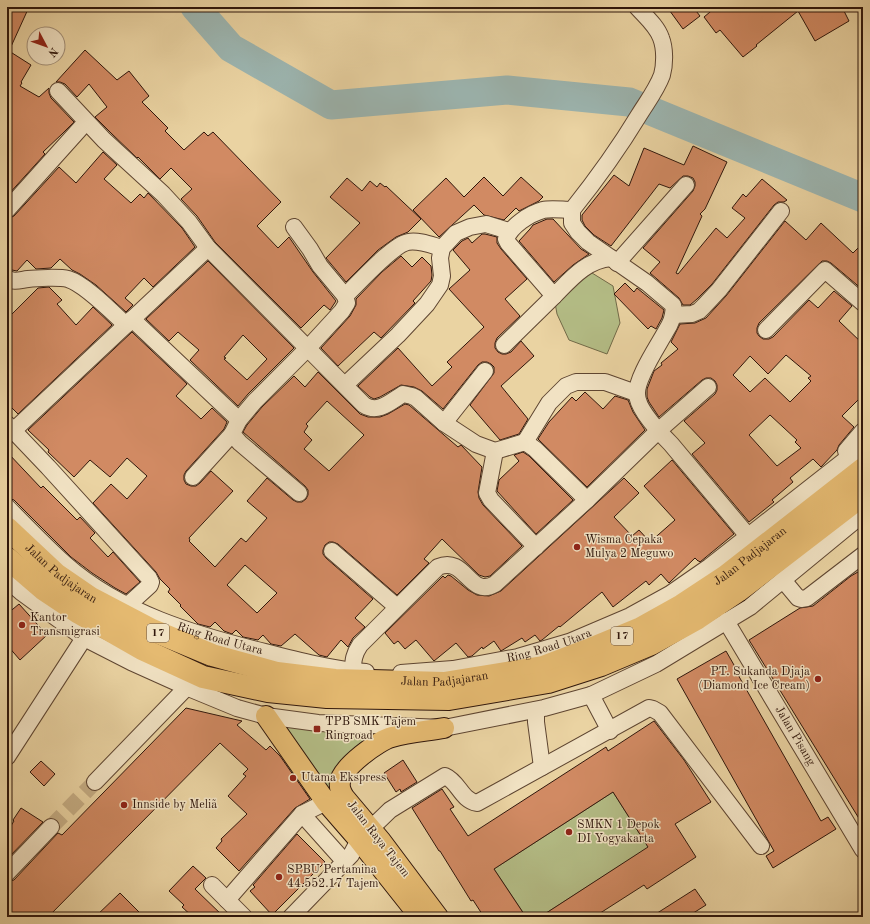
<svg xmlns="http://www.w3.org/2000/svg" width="870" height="924" font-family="'Old Standard TT',serif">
<rect width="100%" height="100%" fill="#ead3a2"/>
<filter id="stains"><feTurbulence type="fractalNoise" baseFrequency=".005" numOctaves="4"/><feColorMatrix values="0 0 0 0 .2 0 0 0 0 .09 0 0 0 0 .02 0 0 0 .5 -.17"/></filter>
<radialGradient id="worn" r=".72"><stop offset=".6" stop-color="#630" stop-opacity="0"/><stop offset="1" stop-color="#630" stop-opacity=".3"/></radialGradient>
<path fill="#b4bd86" stroke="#726a48" d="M584,268L613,286L620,323L607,354L569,340L557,314L554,297Z
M275,722L389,734L327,798Z
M613,792L664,872L643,851L540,917H526L494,869Z"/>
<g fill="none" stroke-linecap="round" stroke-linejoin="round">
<path stroke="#9cb5b0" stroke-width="29" d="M195,7L231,48L331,105L507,90L629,102L863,198"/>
</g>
<path fill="#d18a63" stroke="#2f160b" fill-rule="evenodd" d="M7,7H29L9,51L31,65L21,82L22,83L20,86L39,97L49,88V93L51,98L74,122L62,134L43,152L45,154L7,196Z
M667,7H693L700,16L683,29Z
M716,7H842L849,21L815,41L798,11L756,45L757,46L743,57L720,30L716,33L704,17Z
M85,50L117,80L129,71L149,96L142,102L168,128L165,131L184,150L204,132L208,136L213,132L281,202L257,226L278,248L289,237L313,272L336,301L330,310L324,305L301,328L215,242L197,216L181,199L192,189L171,168L160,179L138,157L137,158L111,133L95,117L107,107L89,84L77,97L65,84L60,82H56Z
M693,146L727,162L705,209L700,214L702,216L676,273L678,274L716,228L727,238L745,218L732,208L743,194L746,197L762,179L787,200L784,202H778L774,205L712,284L697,299L690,305H683L679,298L650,273L660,262L643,248L693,191L695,186V182L693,178L688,176H683L670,188L659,184L611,246L594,235L585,226L582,220V215L614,175L629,186L644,148L684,165Z
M103,152L117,165L104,179L131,203L140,194L144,198L148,193L182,228L195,247L153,287L144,278L125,298L133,305L126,312L96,285L80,274L72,270L60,259L51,268L36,269L27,260L17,271L7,269V219L14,216L59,167L76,183Z
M484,177L503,196L521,177L543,197L539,201L519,211L516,208L504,220L484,215L474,205L439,237L413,210L446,178L464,197Z
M347,178L362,191L370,181L377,187L380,183L385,187L386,186L421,219L408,232L396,237L378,250L346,282L326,258L360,223L330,197Z
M547,219H553L581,249L589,254L573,265L554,282L519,241L530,229L533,225Z
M785,221L806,240L821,223L853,253L863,243V290L831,263L827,261H822L759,323L757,328V333L759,336L763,339H769L773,337L809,300L818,308L834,291L852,306L839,321L840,322L863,344V395L842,416L854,427L839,445L837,450L821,467L813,459L790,478L793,482L772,500L774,502L749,522L692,454L705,443L684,421L715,394L717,390V385L715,381L711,378H706L702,380L659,417L649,402L647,397V389L654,371L662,365L661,363L678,349L671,342L680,324L695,323L706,318L726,296ZM786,355L811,376L808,378L811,381L790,402L765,378L750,392L733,375L750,356L768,374ZM770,415L797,440L795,442L801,448L777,466L749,435Z
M482,234H485L497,237V243L501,249L527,279L505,299L520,316L497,338L495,343V348L498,352L502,354H506L511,352L521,341L534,356L501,386L528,419L519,434L500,440L470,405L494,373V367L491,364L487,362H482L478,365L443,409L422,391L414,387L401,385L380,397L374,399L370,397L358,386L398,348L432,386L452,367L447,362L484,327L449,289L470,270L453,250L462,241L468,238L472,243Z
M401,256L412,267L422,257L431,266L432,275L431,281L413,301L415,303L381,338L374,332L338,366L321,348L350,316L356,305V299L382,272Z
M208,261L294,348L248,394L238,406L190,360L199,350L178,332L169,341L146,319ZM243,335L267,359L247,380L224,359L226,358L224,357Z
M625,283L634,292L637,288L664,310L662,318L656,329L651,326L648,329L614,294Z
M49,287L62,300L57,304L76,325L93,307L112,325L18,414L7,403V319L38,288Z
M132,332L187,384L176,396L201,419L212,408L227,422L224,429L186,471L184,475V480L186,484L191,486H196L200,483L211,471L233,491L189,538L190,540L189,541L215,567L241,538L246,542L267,518L247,501L267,478L293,500L297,502H302L306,499L308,495V490L305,486L243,432L247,425L262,407L294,376L305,387L318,372L360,414L368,417H380L388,414L405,404L409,405L458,447L461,445L482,467L478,492L479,498L483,505L522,546L490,576L485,577L479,575L442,539L424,559L429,563L397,595L338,544L333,542H329L325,545L323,550V554L326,558L373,599L355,618L365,627L353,638L348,647L341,640L327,657L319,655L295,634L281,646L271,644L263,635L258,640L243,637L236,630L232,634L224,631L215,622L210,627L198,624L180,606L181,605L168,592L170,589L160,579L156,572L93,503L111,484L127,499L147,476L127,458L110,477L90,460L74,477L48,452L49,450L28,430ZM327,401L364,435L329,471L304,449L312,440L304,432L308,426L306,424ZM245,565L277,593L257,613L227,585Z
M585,392L603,409L615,396L628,400L633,412L645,430L587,487L538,439L549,422L572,397L576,401Z
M7,452L41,488L43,486L77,520L80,517L95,533L90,538L108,557L113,552L140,582L126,594L115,588L92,573L71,557L14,500L8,498Z
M523,452L529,456L573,500L536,534L497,491L499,480L519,461L514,455Z
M672,460L734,534L700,562L699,561H698L695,558L669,583L661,574L649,585L646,581L613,607L602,592L560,627L559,626L542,640L540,641L535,635L525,642L522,638L501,651L494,641L483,649L482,647L472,656L468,657L456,643L434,661L416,640L405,649L398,641L394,644L385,633L443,576L445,578L448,575L451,576L468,590L477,595L489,596L501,591L624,478L639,493L614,517L632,536L639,530L650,542L675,520L644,486Z
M863,569V825L749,640L800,608L813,606L851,576Z
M19,604L47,635L20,660L7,645V614Z
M726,651L738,672L737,673L821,821L828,817L836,829L773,868L766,856L774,851L677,679Z
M186,708L242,721L237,725L266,750L270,746L280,756L310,799L295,808L239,871L216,848L222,841L221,839L247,814L228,796L246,776L243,774L248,769L220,743L48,917H15L7,909V882L14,880L58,833L62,835Z
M654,721L684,760L711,802L675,824L696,857L647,889L644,885L594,917H540L648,847L613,792L494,869L526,917H484L473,900L471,901L440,851H439L412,808L442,789L454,807L450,809L468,836L606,747L608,751Z
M403,760L417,782L401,792L400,789L396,792L384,773Z
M41,761L55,774L44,786L30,772Z
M21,808L43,822L7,859V832L14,821L13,820Z
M297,834L325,862L272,915L250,891L255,887L253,885Z
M193,866L206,878L195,889L224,917H193L182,907L184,905L169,891Z
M695,889L706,905L687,917H651Z
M120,893L144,917H95Z"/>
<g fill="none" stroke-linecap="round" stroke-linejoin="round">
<path stroke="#c5ad84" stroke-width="16" stroke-dasharray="16 8" stroke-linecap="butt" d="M51,827L95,782"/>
<g stroke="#5e4531" stroke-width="18">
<g id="minor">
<path d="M637,7C645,16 657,26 661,38C665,48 665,64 662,75C657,89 647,102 639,115C619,148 596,180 572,210V223L578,232L588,242L647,283L673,305C675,314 671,323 666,331C658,346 636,378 637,394C637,409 661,434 671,444L748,536"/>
<path d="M58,91L104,140L163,194L189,222L208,248L364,405C378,414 390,402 403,394L412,396L416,398L444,423L476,444L495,451L525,442L535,449L587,500"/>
<path d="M7,210L86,122"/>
<path d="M572,210C563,210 551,208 543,210C529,214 511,226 506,239L508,243L554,296C570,280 586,260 611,258"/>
<path d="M294,227L310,249L320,266L345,296L347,303L342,311L308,348L255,401L239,420L232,434L240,443L299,493"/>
<path d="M617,263L686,185"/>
<path d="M7,278C14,283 20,280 28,279C36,278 60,277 68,279C85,284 112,312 126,325"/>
<path d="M345,296C358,284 392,245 408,242C419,240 431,245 442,248"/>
<path d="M673,315L692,314L699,311L704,306L719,290L781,211"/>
<path d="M132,319L239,420"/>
<path d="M766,330L825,270L863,303"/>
<path d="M504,345L554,296"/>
<path d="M345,385L398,335L427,304L440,285L442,276L440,258L442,248L456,233L470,227L486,224L509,231"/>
<path d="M444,423L485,371"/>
<path d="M7,424L48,467L149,578L151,582L150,585L127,606"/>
<path d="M13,431L208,248"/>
<path d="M525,442L549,403L566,386L576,382H605L636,393"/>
<path d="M495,451L487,493L491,500L536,547"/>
<path d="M846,451L863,431"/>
<path d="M193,477L232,434"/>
<path id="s1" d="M7,507C26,526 45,546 65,564C120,613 196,635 265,652C296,660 335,670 366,672"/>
<path d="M332,551L397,607"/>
<path d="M7,580L21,592L84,638L131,662L191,689L237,708L266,716L318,723L444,728L544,708L591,695L656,664L750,607L863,514"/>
<path d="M783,580L798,598L801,599L807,598L863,555"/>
<path id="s2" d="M726,621L863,850"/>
<path d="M353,671C353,660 354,654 360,645L438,567C466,555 469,599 495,584L587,500L658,431L708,387"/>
<path id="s3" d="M401,673L453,669L518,657L569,642L630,616L670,594L709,567L863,446"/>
<path d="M591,695L610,731"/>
<path d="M536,710V722L542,767"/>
<path d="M7,757L84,638"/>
<path d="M95,782L187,687"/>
<path d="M302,814L344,861"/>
<path d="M7,873L51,827"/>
<path d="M212,885L244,917"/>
<path d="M227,900L302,814L326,802L337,799"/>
<path d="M291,917L351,855L359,840L390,810L445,776C459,782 461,800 477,803L649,708L653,709L660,713L761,846"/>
</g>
</g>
<g stroke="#2f160b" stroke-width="22">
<path id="major" d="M266,716L326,802L359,840L420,917
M438,917L381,841L344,797C341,792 339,787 340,782C341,768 379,740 392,737C408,732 427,731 444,728"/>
</g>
<g stroke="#2f160b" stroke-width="24">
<g id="highway">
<path id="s4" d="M7,528L56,574L91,598L152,630L212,655L277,673L335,680L444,683L543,667L593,648L639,629L682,605L726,576L863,469"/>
<path d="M7,558L43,589L79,613L142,649L203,677L268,691L327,697L449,699L548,682L601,665L651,644L698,618L738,591L863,495"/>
</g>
</g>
<use href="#minor" stroke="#f1e2c3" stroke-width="16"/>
<use href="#major" stroke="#e5ba71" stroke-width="20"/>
<use href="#highway" stroke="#e5ba71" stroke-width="22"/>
</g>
<g fill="#8f2418" stroke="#f1e2c3" stroke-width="1.5">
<circle cx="577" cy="547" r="4"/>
<circle cx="22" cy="625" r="4"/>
<circle cx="818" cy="679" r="4"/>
<rect x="313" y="725" width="8" height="8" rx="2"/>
<circle cx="293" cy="778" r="4"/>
<circle cx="124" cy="805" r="4"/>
<circle cx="569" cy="832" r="4"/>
<circle cx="279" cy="877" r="4"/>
</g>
<g text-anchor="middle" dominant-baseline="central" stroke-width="3" stroke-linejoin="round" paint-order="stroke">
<g fill="#f1e2c3" stroke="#695342" stroke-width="1">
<rect x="147" y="624" width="22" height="18" rx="3"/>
<rect x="611" y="627" width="22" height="18" rx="3"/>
</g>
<g font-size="11" font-weight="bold" fill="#2f160b">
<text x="158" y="633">17</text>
<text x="622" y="636">17</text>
</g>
<g font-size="12" fill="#2f160b" stroke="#f1e2c3" text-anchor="start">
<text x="585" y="540">Wisma Cepaka<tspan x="585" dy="14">Mulya 2 Meguwo</tspan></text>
<text x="30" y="618">Kantor<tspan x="30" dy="14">Transmigrasi</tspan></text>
<text x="810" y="672" text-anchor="end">PT. Sukanda Djaja<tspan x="810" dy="14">(Diamond Ice Cream)</tspan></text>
<text x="325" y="722">TPB SMK Tajem<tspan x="325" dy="14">Ringroad</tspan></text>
<text x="301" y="778">Utama Ekspress</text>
<text x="132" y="805">Innside by Meliã</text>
<text x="577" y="825">SMKN 1 Depok<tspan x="577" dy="14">DI Yogyakarta</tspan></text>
<text x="287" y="870">SPBU Pertamina<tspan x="287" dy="14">44.552.17 Tajem</tspan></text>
</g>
<g font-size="12" fill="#2f160b" stroke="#f1e2c3">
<text stroke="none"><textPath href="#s4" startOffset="815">Jalan Padjajaran</textPath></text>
<text stroke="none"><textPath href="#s4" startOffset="71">Jalan Padjajaran</textPath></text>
<text stroke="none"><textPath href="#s1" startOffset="255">Ring Road Utara</textPath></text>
<text stroke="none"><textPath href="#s3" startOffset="151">Ring Road Utara</textPath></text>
<text stroke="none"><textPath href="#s4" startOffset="479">Jalan Padjajaran</textPath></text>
<text stroke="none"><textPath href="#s2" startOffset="134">Jalan Pisang</textPath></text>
<text transform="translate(378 839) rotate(52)">Jalan Raya Tajem</text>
</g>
</g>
<rect width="870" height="924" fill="none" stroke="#ead3a2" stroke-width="24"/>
<rect x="8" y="8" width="854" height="908" fill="none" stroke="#2f160b" stroke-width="2"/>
<rect x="12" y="12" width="846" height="900" fill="none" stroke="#2f160b"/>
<g transform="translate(46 46) rotate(131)"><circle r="19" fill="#f1e2c3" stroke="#a39079"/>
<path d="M0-3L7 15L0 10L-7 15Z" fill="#8f2418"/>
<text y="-6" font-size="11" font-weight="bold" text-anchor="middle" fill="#2f160b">N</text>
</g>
<rect width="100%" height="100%" filter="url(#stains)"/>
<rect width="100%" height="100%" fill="url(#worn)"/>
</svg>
